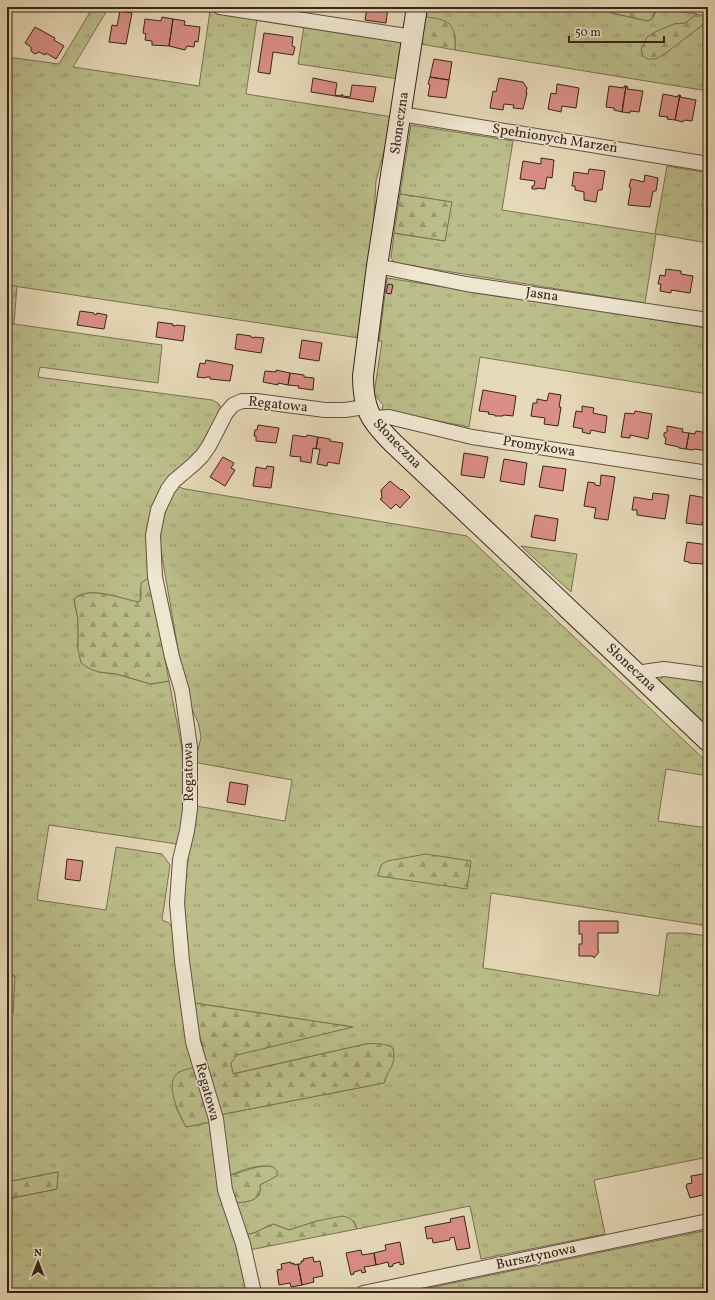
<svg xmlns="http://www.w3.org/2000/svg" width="715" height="1300" font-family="Vollkorn,serif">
<defs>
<pattern id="grass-tufts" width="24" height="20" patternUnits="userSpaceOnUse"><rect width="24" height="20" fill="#bbbe8a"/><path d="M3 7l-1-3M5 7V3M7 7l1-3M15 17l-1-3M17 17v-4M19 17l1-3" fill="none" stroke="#999a70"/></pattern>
<pattern id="forest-firs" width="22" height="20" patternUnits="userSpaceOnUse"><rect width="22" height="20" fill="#bbbe8a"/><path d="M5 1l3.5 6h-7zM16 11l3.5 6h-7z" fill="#999a70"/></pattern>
</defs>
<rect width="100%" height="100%" fill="#e6d9b7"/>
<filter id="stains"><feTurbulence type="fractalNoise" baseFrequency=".005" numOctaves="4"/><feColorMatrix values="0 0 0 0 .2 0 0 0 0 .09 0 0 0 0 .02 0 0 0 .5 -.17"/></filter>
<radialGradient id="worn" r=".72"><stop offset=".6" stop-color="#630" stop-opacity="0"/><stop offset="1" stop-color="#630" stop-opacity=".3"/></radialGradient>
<path fill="url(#grass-tufts)" stroke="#7a7152" d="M93,7H109L73,67L199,86L210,11L257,19L246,94L393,117L376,181L371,267L359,338L7,285V57L59,64Z
M427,7H605L612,13L648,21L654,16L657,8L697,14L685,23L674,24L666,53L672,47L700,27L705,23L707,16H708V91L455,50V35L425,17Z
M304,26L404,41L399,79L298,64Z
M411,125L513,141L502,210L655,234L667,166L708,173V243L656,234L645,303L395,263L391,258L394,233L445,241L451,202L400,194Z
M387,278L708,328V394L480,357L469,427L382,410L383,405L374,394L382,341H379Z
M7,323L162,345L158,383L40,367L38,377L212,400L218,403L222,410L197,455L163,487L150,577L140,590L141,598L139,603C121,599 89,585 74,599L78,620V649L99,672L116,674L151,684L169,681L182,749L186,804L177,844L49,825L37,900L106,910L116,847L162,854L170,865L162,920L169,923L176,934L195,1067L181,1072L175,1076L176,1108L186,1127L211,1122L228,1211L248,1293H7V1199L57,1189L58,1172L7,1182V1012L13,1013L14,976L7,975Z
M175,486L185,489L467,536L708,763V776L666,769L658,821L708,828V926L491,893L483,968L659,996L667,933H686L708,936V1157L594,1180L605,1234L481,1259L470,1206L357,1229L354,1221H317L289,1230L273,1224L254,1233L244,1235L234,1203C246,1202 262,1202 260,1185L276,1176L277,1171C265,1160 243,1170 228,1176L219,1115L384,1083L388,1072L392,1066L366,1044L232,1074L231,1063L236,1055L352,1027L194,1003L184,930L183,893L196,806L285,821L292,780L193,762L198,750L201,737L198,722L186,696L159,539L169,496Z
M521,546L577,554L571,592Z
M665,675L708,682V727L659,680Z
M708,1230V1293H405Z"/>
<path fill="url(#forest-firs)" stroke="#7a7152" d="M605,7H652L657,8L652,19L648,21L612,13L607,11Z
M697,14L707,16L705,23L666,53L656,59H647L643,56L641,49L647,37L655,32L674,24L685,23Z
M425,17C450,19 456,24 455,50L421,44Z
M400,194L452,202L445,241L394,233Z
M7,285L17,286L14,324L7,323Z
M150,577L169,681L151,684L116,674L99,672L90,669L81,663L78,649V620L74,599C89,585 121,599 139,602L141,598V583Z
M426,854L471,861L467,889L378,876L381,865L387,861Z
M7,975L15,976L13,1013L7,1012Z
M194,1003L353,1027L237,1055L231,1063L233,1074L366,1044C375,1043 385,1043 393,1048C397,1065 388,1068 384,1083L219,1115L196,1020Z
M195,1067L211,1122L186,1127C180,1115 166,1089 175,1076C179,1070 189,1069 195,1067Z
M267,1166L273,1167L277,1171V1176L260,1185C262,1202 246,1202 234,1203L228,1176L257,1167Z
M58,1172L57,1189L7,1199V1182Z
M342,1216C351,1217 354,1221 357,1229L249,1250L244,1235L254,1233L273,1224L289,1230L317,1221Z"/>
<path fill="#da8e86" stroke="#38241a" d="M367,7H388L386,23L365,20Z
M120,11L132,13L126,44L109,42L112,25L117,26Z
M162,17L173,19L169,46L152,45V41L145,40L146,34L143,33L145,19L161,21Z
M173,19L185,21L184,25L200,27L198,42L195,41L194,47L187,46L185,50L169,46Z
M35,27L55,38L54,40L64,46L56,59L46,53L45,55L39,52L35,54L31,51V47L25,43Z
M264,33L293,37L292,46L295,47L293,55L273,52L270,74L258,72Z
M434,59L452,62L449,80L430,77Z
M430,77L449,80L446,98L428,96L430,85L428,84Z
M313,78L337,83L335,95L342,96V94L343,96L350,97L352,85L376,87L373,102L311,92Z
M499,78L523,82L527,88L526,93H527L523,109L513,108L514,105L504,104L503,110L490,108L493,91L496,92Z
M557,84L579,88L576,108L562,106L561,112L548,109L551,93L556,94Z
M609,86L624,88V86H626L622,112L614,110V108L606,107Z
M626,86L628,87L627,89L643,91L639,112L630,111V113L622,112Z
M663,94L678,97V95H680L675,120L667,119L668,117L659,116Z
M680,95L681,96L680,97L696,100L692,121L684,120L683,122L675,120Z
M541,158L554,160L552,178L547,177L545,189L537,188V189H532V186H534L535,181L520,179L523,161L541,164Z
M589,169L605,171L602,190H598L596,202L584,200V192L575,190V186H572L574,172L588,174Z
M645,175L658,178L656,191H653L650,207L628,205L631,188L629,187L631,179L644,182Z
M666,269L681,271V274L693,276L690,293L671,290V293L660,291L661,284H658L660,275L665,276Z
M388,284L393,285L391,294L386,293Z
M80,311L94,313V314L96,315L97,313L107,315L104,329L77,325Z
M158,322L173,324V326H175L176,325L185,326L183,341L156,337Z
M237,334L251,336V337L254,338V337L264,338L261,353L235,349Z
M302,340L322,343L319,361L299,358Z
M206,360L233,365L230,381L210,379V377H206L205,378L197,377L200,363L205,364Z
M276,370L290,373L288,385L278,383V385L263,382L265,371L276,372Z
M290,373L304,375V377L314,378L313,390L298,388L299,386L288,385Z
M483,390L516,396L513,416L504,415L503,416H495V415L488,414L489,412L479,411Z
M549,393L561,395L559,407H561L558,426L544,424L545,418L531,416L533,403H537V399L547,401Z
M582,406L594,408L593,413L607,416L605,433L591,430L590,434L582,432L583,429L573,427L576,411L582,412Z
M635,411L652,414L648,439L630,435V438L621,437L625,413L634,414Z
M258,425L279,428L276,443L256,441V436H254L255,430H257Z
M667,426L683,429L682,432L689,433L686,449L679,448V447L665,444L666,438L664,437V433L667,432Z
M696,431L708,433V451L694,449L693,450L686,449L689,433L695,434Z
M293,435L306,437L307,435L318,437L316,449L313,448L311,463L300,461L301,457L290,456Z
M318,437L330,439V441L343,443L339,464L328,462L327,466L317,464L320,449H316Z
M464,453L488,457L484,478L461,475Z
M223,457L234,463L231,468L235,470L225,486L210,477Z
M504,459L527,463L524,485L500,481Z
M267,466L274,467L271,488L253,486L256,467L266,469Z
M543,466L566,469L563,491L539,487Z
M601,475L615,477L608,520L594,518L596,508L584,506L588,482L595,483V485L600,486Z
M390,481L401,490L402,489L410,497L400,508L396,504L391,509L380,499L382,498L381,490Z
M653,493L669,495L665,519L637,515V510H632L634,497L652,500Z
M690,495L706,498V501H708V523L702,522V525L686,523Z
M535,515L558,519L555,541L531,537Z
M687,542L708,545V553L704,552L703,564L689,563V562L684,561Z
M230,782L248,785L245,805L227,802Z
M67,859L83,861L80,881L65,879Z
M579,921H618V933H598V951L599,952L594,958L593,956H579V944H582V934H579Z
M708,1173V1196L707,1194L690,1198L686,1186L687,1184L692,1183L691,1176Z
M464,1216L470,1248L457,1250L454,1237L450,1238V1240L433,1243L432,1238L427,1239L425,1227L451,1222L450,1219Z
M400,1242L404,1264L400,1265V1262L393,1264V1266L389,1267L388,1262L376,1265L374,1253L386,1250L385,1245Z
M361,1250L362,1255L374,1253L376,1265L364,1267L366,1272L362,1273L361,1270L354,1272V1274L351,1275L346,1253Z
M313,1257L314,1262L320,1261L323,1276L313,1278L314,1282L302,1285L298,1264H301V1261H304L303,1259Z
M291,1262V1264L294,1263V1265L298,1264L302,1285L291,1287L290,1283L279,1285L277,1270L282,1269L281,1264Z"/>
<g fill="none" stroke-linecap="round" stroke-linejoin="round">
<g stroke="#645141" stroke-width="16">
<path id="street" d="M220,7L413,37
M401,114L708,164
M377,266L466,284L708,320
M372,418L389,417L472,437L708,473
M636,673L664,669L708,675
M254,1293L243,1244L225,1190L216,1119L193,1042L182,961L177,903L180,860L187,831L190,809V747L182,691L172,657L155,577L153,535L158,510L168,489L174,481L194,464L202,456L209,446L226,413L233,405L242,401H256L325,410H345L365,407
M363,1293L708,1221"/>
</g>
<g stroke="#38241a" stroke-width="22">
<path id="secondary" d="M417,7L377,266L363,376C363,409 370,420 393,443L708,741"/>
</g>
<use href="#street" stroke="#efe6d0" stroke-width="14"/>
<use href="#secondary" stroke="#efe6d0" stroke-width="20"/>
</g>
<g text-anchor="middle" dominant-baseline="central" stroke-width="3" stroke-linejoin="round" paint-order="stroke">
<g font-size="14" fill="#38241a" stroke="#efe6d0">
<text transform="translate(400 123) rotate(-82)">Słoneczna</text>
<text transform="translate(555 139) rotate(9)">Spełnionych Marzeń</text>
<text transform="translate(542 295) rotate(8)">Jasna</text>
<text transform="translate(278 405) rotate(6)">Regatowa</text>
<text transform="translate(397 444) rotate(46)">Słoneczna</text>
<text transform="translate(539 447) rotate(9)">Promykowa</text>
<text transform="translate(631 668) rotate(43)">Słoneczna</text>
<text transform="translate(189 772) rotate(-91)">Regatowa</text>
<text transform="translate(207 1092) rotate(75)">Regatowa</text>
<text transform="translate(536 1257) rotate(-12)">Bursztynowa</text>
</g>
</g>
<rect width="715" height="1300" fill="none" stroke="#e6d9b7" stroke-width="24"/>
<rect x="8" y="8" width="699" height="1284" fill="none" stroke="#38241a" stroke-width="2"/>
<rect x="12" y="12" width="691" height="1276" fill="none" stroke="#38241a"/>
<g transform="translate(38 1262)" stroke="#efe6d0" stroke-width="3" paint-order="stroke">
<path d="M0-3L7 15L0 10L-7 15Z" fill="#38241a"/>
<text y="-6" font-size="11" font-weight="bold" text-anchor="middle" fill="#38241a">N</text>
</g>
<path d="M569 36v6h95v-6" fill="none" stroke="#38241a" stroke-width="2"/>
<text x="575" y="36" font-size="12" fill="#38241a" stroke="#efe6d0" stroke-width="3" paint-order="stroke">50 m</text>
<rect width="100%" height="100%" filter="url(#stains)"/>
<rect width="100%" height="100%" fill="url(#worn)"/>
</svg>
